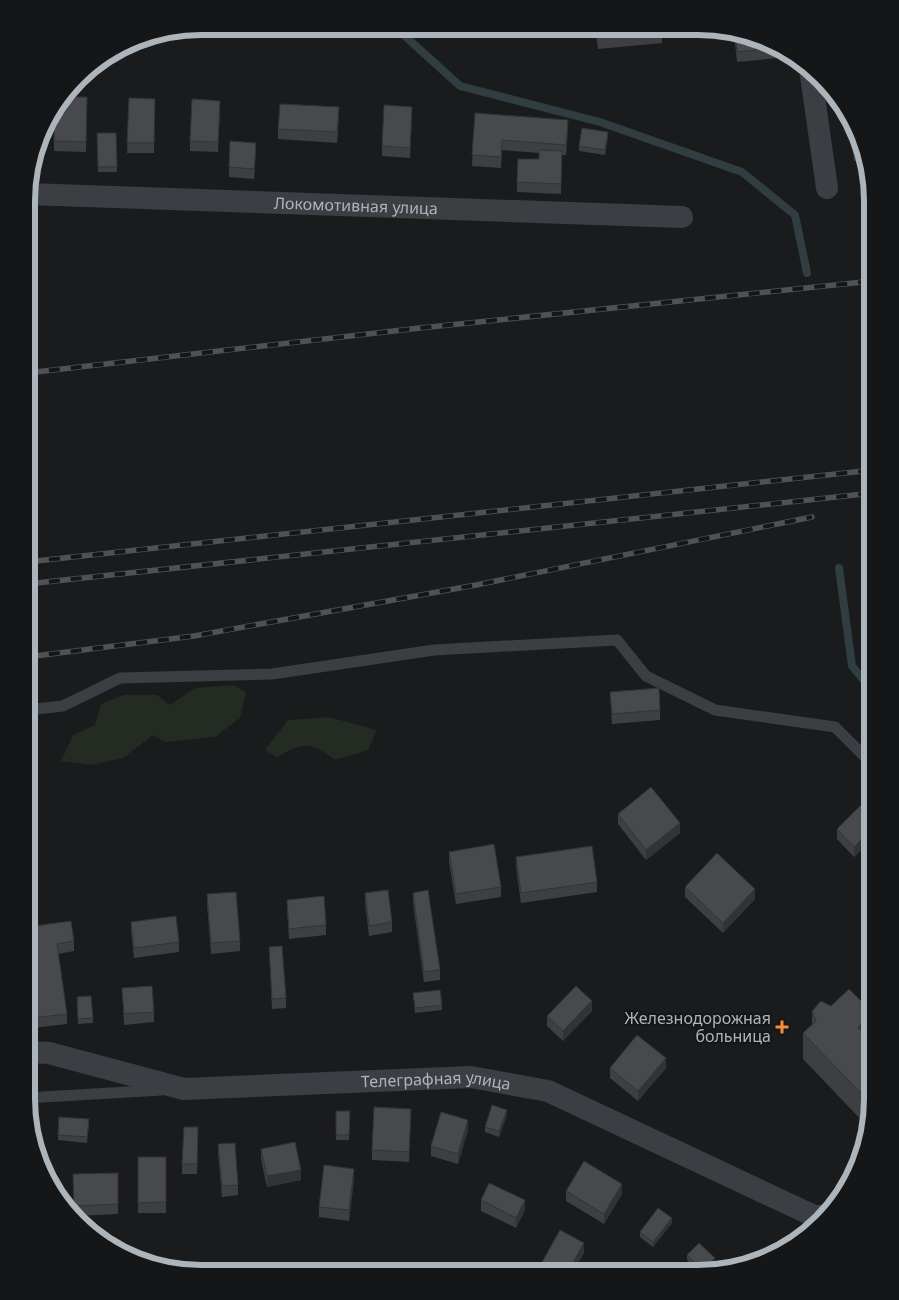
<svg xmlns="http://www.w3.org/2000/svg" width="899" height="1300" font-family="'Noto Sans',sans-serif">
<rect width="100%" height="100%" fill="#1a1b1d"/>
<path fill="#232b22" d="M235,685L246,693L240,718L215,737L165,742L153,735L123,758L91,765L61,761L73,735L95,725L101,704L124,695H157L170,705L195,688Z
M329,717L377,730L368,750L335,760C311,741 304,742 277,757L265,750L288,720Z"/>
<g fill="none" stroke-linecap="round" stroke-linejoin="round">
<path stroke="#303d41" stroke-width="8" d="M395,27L460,86L600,122L742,172L795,215L807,273
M839,568L852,666L873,691"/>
<path stroke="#3b3e42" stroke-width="11" d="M27,710L63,706L120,678L272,674L434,650L617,640L646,676L715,710L835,727L873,765
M26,1098L162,1090"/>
<g stroke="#3b3e42" stroke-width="22">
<path d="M810,69L827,188"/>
<path id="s1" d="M28,194L682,217"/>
<path id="s2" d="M26,1052L49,1053L184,1089L471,1077L548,1091L814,1216H820"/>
</g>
<g stroke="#4e5257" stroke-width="5.5">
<path id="rail" d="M27,373L420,328L873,281
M27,562L873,470
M27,584L873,493
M27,657L194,636L476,585L812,517"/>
</g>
<use href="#rail" stroke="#151618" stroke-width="4" stroke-dasharray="11" stroke-linecap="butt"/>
</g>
<path fill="#3d3f42" d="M595,27L662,28V43L598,49Z
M734,33L779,52V58L737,62Z
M87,97L86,152L54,151V108Z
M129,98L155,99L154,153H127Z
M220,111L218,152L190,151V141Z
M475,113L568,130L566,155H562L561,194L517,192V182L539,159V153L502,150L501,168L472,166Z
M339,117L337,143L278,139V129Z
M412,117L410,158L382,156V146Z
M850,118L855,124L863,161H854Z
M97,133H116L117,172H98Z
M608,137L605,155L579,151V146Z
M256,153L254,179L229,177V167Z
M610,692L660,710V720L612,724Z
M872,809V839L854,857L837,839V829Z
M618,814L680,833L646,860L618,824Z
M449,852L501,887V897L456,904L449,862Z
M516,857L597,882V892L521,903L516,867Z
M685,887L755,899L723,933L685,897Z
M365,893L392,922V932L369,936L365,903Z
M413,893L440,970V980L424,982L413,903Z
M207,894L240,941V951L211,954L207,904Z
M287,900L326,925V935L289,939L287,910Z
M131,922L179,942V952L134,958L131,932Z
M27,927L74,941V951L58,954L67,1014V1024L33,1028L26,985Z
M269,947L286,998V1008L272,1009Z
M122,988L154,1012V1022L124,1025Z
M413,993L442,1005V1010L415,1013Z
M77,1002L93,1018V1023L78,1024Z
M831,1006L872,1012V1111L867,1126L803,1059V1033L812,1025V1011Z
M592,1011L563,1041L547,1026V1016Z
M610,1068H666L638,1101L610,1078Z
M336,1111H350L349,1140H336Z
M507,1115L499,1137L485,1132V1127Z
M411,1119L409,1162L372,1160V1150Z
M89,1124L87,1143L58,1140V1135Z
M468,1130L458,1164L431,1156V1146Z
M198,1137L197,1174H182V1164Z
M218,1144L238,1185V1195L222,1197L218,1154Z
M261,1149L301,1180L267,1187L261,1159Z
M138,1157H166V1213H138Z
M118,1173V1214L77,1216L74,1212L73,1174Z
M354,1179L349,1221L319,1217V1207Z
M566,1191L622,1194L604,1224L566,1201Z
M481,1200L525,1210L516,1228L481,1211Z
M672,1223L653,1247L640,1237V1232Z
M584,1253L572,1273H541V1264Z
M687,1255L715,1263L706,1272L701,1273L687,1260Z"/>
<path fill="#323336" d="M568,120V130L566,155V145Z
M608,132V137L605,155V150Z
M680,823V833L646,860V850Z
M872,829V839L854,857V847Z
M755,889V899L723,933V923Z
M592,1001V1011L563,1041V1031Z
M872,1013V1039L858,1053V1027Z
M666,1058V1068L638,1101V1091Z
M507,1110V1115L499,1137V1131Z
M468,1120V1130L458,1164V1154Z
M354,1169V1179L349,1221V1210Z
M301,1170V1180L267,1187V1176Z
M622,1184V1194L604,1224V1214Z
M525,1200V1210L516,1228V1218Z
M672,1218V1223L653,1247V1242Z
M584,1243V1253L572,1273H567Z
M715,1258V1263L706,1272L703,1273V1270Z"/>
<path fill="#47494d" stroke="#323336" d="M597,27L662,28L598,34Z
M735,33L771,48L737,52Z
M63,97H87L86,142L54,141V108Z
M129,98L155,99L154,143H127Z
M192,99L220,101L218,142L190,141Z
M280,104L339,107L337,132L278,129Z
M384,105L412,107L410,148L382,146Z
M475,113L568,120L566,145L502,140L501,157L472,155Z
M852,120L855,124L860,146L854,147Z
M582,128L608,132L605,150L579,146Z
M97,133H116L117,167H98Z
M230,141L256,143L254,169L229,167Z
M539,150L562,151L561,184L517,182L518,159H539Z
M659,688L660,710L612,714L610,692Z
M651,787L680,823L646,850L618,814Z
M865,801L872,809V829L854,847L837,829Z
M494,844L501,887L456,894L449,852Z
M592,846L597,882L521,893L516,857Z
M717,853L755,889L723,923L685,887Z
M388,890L392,922L369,926L365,893Z
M428,890L440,970L424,972L413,893Z
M236,892L240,941L211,943L207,894Z
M324,896L326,925L289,929L287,900Z
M176,916L179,942L134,948L131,922Z
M71,921L74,941L57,944L67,1014L33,1018L26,975L27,927Z
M282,946L286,998L272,999L269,947Z
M152,986L154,1012L124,1014L122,988Z
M576,986L592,1001L563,1031L547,1016Z
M849,989L872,1012V1013L858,1027L870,1041L872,1039V1105L803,1033L816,1021L812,1011L821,1001L831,1006Z
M440,990L442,1005L415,1008L413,993Z
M91,996L93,1018L78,1019L77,997Z
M637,1035L666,1058L638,1091L610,1068Z
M492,1105L507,1110L499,1131L485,1127Z
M374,1107L411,1109L409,1152L372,1150Z
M336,1111H350L349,1135H336Z
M441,1112L468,1120L458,1154L431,1146Z
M59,1117L89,1119L87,1137L58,1135Z
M184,1127H198L197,1164H182Z
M295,1142L301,1170L267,1176L261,1149Z
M235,1143L238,1185L222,1186L218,1144Z
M138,1157H166V1202L138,1203Z
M584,1161L622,1184L604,1214L566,1191Z
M324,1165L354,1169L349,1210L319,1207Z
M118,1173V1204L74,1206L73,1174Z
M489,1183L525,1200L516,1218L481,1200Z
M658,1208L672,1218L653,1242L640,1232Z
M560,1230L584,1243L567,1273H558L541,1264Z
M699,1243L715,1258L703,1270L687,1255Z"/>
<path fill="#f18f3e" stroke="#151618" stroke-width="2" d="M779.5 1019.5h5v5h5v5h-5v5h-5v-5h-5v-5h5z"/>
<g text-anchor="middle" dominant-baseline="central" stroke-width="4" stroke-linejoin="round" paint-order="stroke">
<g font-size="16" fill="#adb5bc" stroke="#151618">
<text stroke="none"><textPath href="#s1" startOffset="328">Локомотивная улица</textPath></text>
<text stroke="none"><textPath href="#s2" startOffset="415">Телеграфная улица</textPath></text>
</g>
<g font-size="16" fill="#adb5bc" stroke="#151618" text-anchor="end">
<text x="771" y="1018">Железнодорожная<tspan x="771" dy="18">больница</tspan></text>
</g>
</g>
<path d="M0 0H899V1300H0ZM201 35H698A166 166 0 0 1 864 201V1099A166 166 0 0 1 698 1265H201A166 166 0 0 1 35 1099V201A166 166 0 0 1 201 35Z" fill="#151618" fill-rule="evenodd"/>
<path fill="none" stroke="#adb5bc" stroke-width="6" d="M201 35H698A166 166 0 0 1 864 201V1099A166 166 0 0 1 698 1265H201A166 166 0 0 1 35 1099V201A166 166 0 0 1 201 35Z"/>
</svg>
